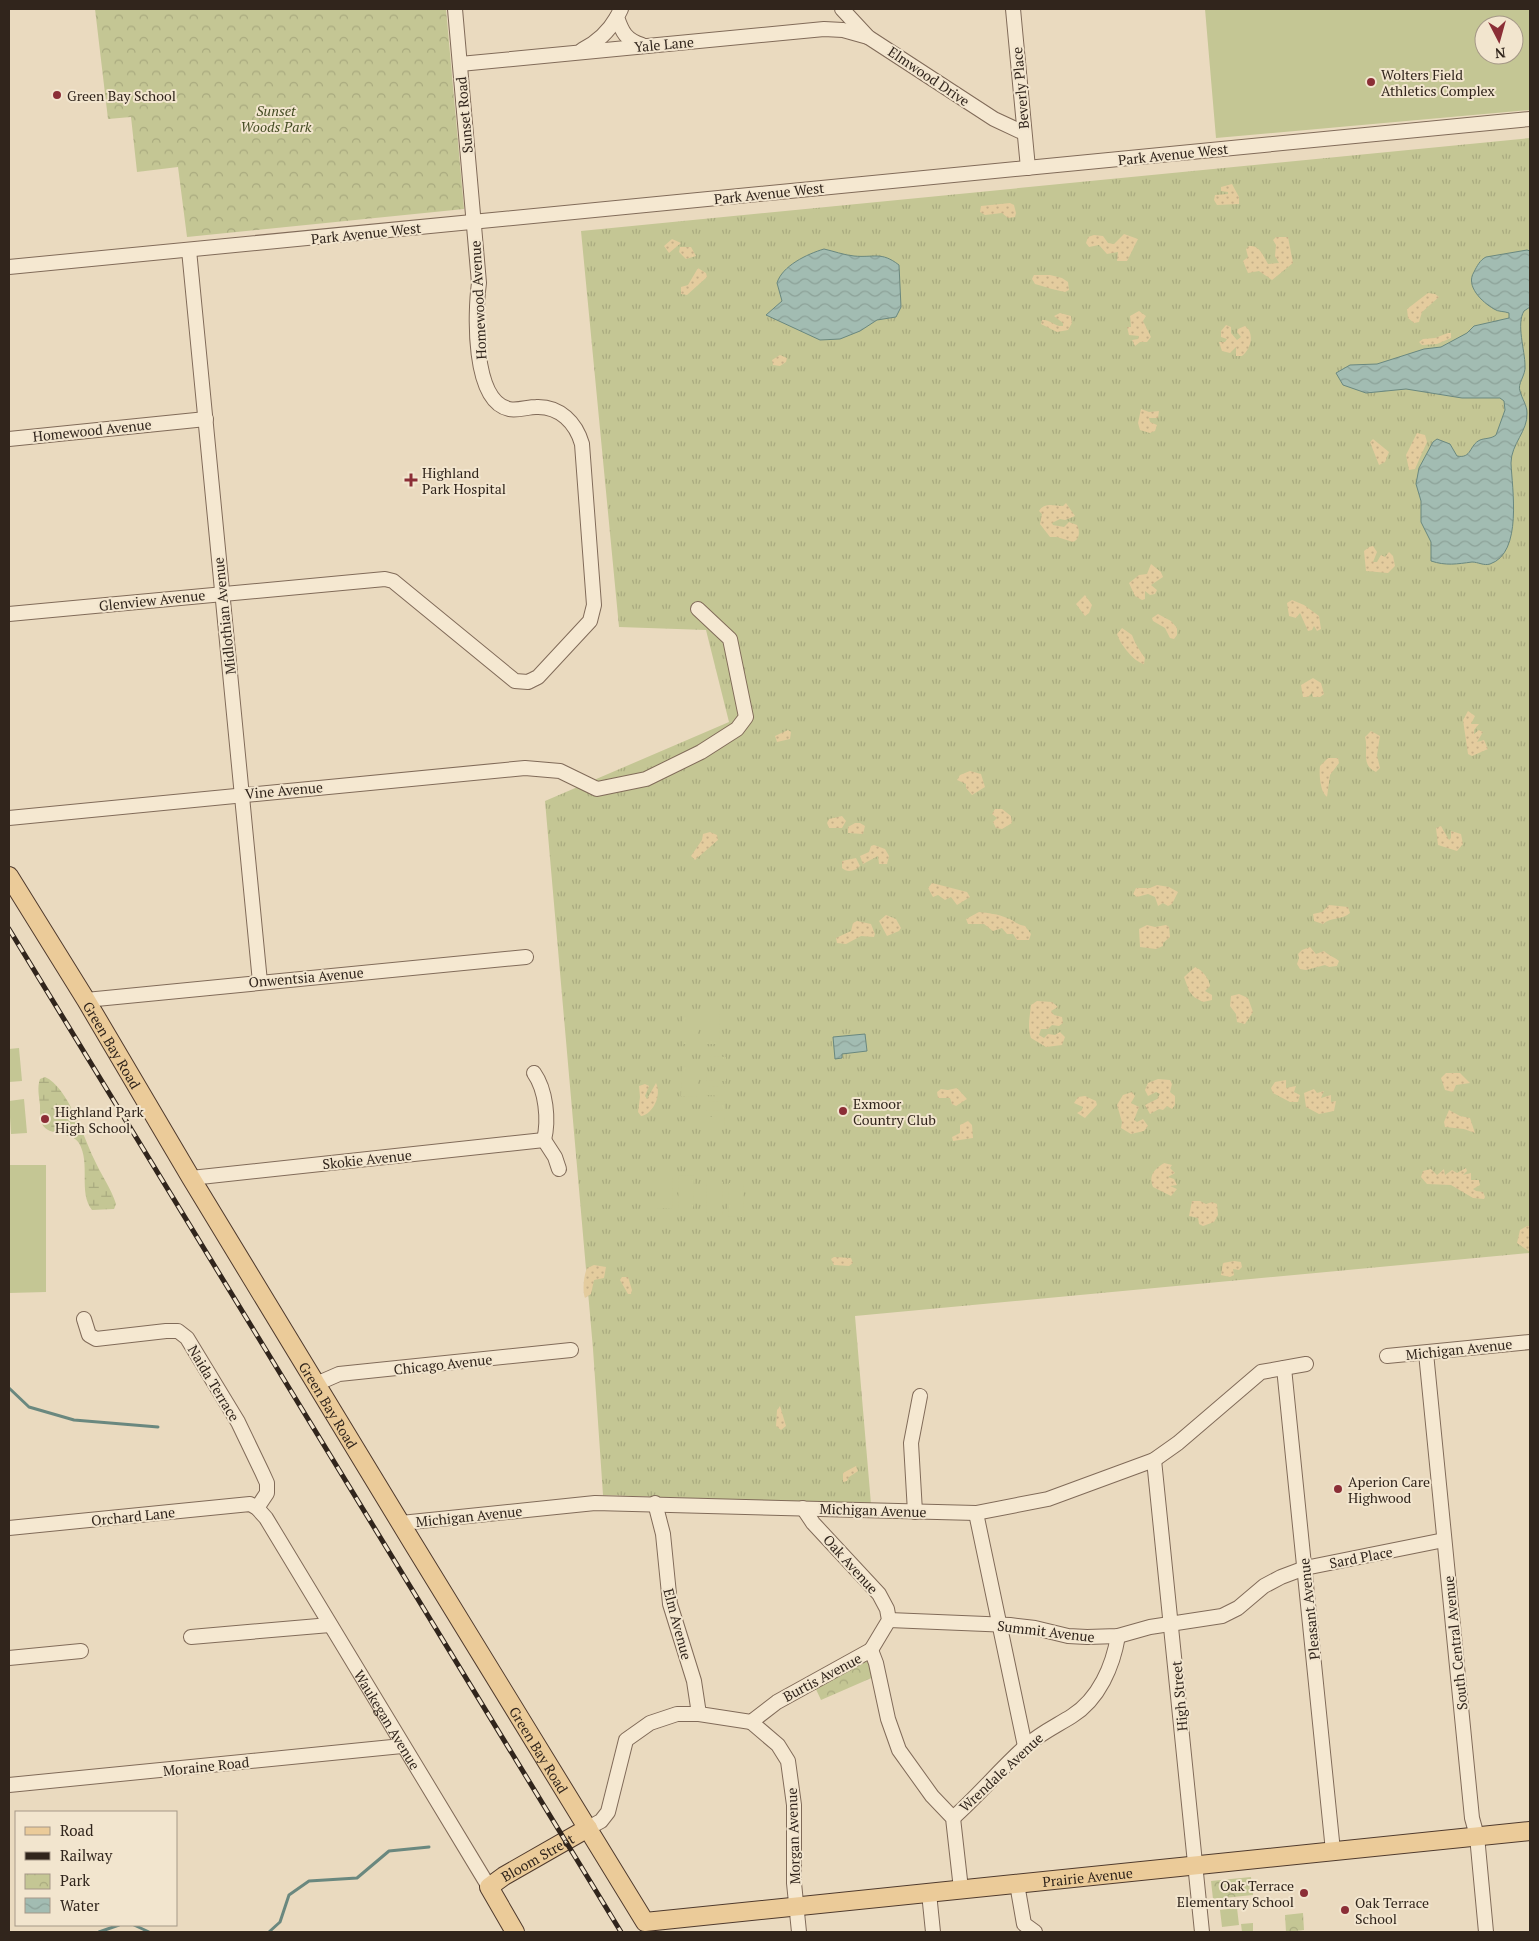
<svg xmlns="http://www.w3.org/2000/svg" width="1539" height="1941" font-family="'PT Serif',serif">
<defs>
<pattern id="grass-tufts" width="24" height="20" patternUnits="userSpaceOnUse" patternTransform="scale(1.25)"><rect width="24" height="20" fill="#c4c694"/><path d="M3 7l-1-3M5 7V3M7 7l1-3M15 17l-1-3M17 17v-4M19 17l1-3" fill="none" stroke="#a9aa7f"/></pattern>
<pattern id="wetland-marsh" width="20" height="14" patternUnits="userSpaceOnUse" patternTransform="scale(1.25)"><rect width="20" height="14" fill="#c4c694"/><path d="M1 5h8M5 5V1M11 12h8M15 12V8" fill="none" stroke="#a9aa7f"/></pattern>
<pattern id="sand-dots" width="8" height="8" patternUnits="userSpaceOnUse" patternTransform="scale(1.25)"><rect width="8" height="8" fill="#e4cc9e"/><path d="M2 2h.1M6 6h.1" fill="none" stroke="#c4af88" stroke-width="1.8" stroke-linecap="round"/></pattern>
<pattern id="park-crowns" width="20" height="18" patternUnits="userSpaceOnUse" patternTransform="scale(1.25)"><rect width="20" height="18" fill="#c4c694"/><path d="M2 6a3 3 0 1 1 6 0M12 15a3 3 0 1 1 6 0" fill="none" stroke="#a9aa7f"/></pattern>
<pattern id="water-waves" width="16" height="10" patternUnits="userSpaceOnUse" patternTransform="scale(1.25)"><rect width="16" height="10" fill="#a2bcb2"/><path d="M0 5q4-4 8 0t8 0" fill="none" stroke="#8ca198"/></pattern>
</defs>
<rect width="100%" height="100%" fill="#eadabf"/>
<path fill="url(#grass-tufts)" d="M1530,138V1253L855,1316L871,1504L603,1495L593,1349L545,801L729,722L706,630L619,627L581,231Z"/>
<path fill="url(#wetland-marsh)" d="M45,1077C68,1087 84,1138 94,1159C101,1175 111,1188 116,1204L114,1209L92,1210C78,1192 91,1164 79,1143C70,1130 49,1137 42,1124C40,1119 40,1111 40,1105C39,1096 37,1087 40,1079Z"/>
<path fill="url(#sand-dots)" d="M1232,184L1239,197V204L1217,205L1214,200L1215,195L1228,194V192L1221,191V187Z
M1010,203L1014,205L1016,213L1015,217L1008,218L1002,213L985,215L980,212L981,206Z
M1124,234L1138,239L1127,261H1117L1118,252L1107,254L1099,245L1089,247L1086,243L1088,237L1094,235L1103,236L1108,243L1114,244Z
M1276,237H1288L1293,263L1272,280L1259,271L1248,273L1243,261L1248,257L1246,249L1249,246C1260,245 1263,256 1268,264L1279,263L1275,256L1276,245L1273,240Z
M672,239L681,243L669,253L664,246Z
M680,247H691L696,256L686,259L679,252Z
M698,268L706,273L707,277L687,295L681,294V287L688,285Z
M1034,275H1050L1062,278L1068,282L1069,290L1065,292C1054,290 1046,287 1035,284L1032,279Z
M1428,293L1435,294L1439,297L1422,312L1419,322L1414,323L1408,318L1407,309Z
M1139,311L1146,316L1143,321L1151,337L1147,342H1140L1135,346L1132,340L1138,339L1139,336L1129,335L1127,327H1131L1130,316Z
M1060,313L1071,316L1072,323L1068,330L1057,332L1041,324L1042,320C1050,319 1055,327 1063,326V323L1054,316Z
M1226,325L1231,327V333L1237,340L1241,337L1237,332L1238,329L1245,326C1255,333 1251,349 1242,356H1236V347L1230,353L1222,351L1219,342H1225L1227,339L1221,337V331Z
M1448,333H1451V338L1437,344L1422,345L1419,342L1423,339L1435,338Z
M780,355L787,358L786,362L780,366L773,365L772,360Z
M1141,409L1149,412L1159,411L1158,418H1149L1150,422L1157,425L1155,431L1150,433L1140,430L1138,423Z
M1417,433L1425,435L1427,442L1415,469L1409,470L1406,455Z
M1373,439L1389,452L1385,462L1379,465L1370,442Z
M1066,503L1075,516L1065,520L1060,519L1052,523L1053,525L1064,527L1069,522L1077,525C1080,531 1080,539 1073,542L1057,537H1050L1040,524L1042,514L1039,511C1045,502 1054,506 1063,506Z
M1373,546L1377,552L1373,562H1377L1381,555L1385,557L1389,552L1393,556L1395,566L1388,573L1366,571L1364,551L1369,547Z
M1151,564L1161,572L1163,577L1151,585L1157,590L1155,594L1150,595L1145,591V599L1142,600L1135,596L1129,583L1139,575L1147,574Z
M1085,595L1092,605L1089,613L1085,616L1076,604Z
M1292,600L1304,605L1319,616L1321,629L1317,631L1314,626L1312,630L1308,631L1300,613L1296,618L1289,616L1287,603Z
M1158,614L1171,621L1177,628V635L1174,639L1170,638L1165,628L1153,621L1152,618Z
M1122,628L1132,635C1135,644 1140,651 1145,658L1144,664C1134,662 1120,644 1117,634Z
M1313,678L1321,683L1324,694L1320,697H1313L1312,693L1308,697H1303L1301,685Z
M1468,711L1475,716L1471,724H1479L1474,730V734L1479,730L1483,732L1477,742L1484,740L1488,749L1472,756L1468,754L1463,720Z
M788,730L791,732L790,739L777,742L775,736Z
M1371,731L1380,736L1377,755L1380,768L1376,772C1360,765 1369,750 1365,737Z
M1328,758H1338L1339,763L1330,775L1327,797C1320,792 1319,774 1320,766Z
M970,771L981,774L985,787L972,795L966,788V784L957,780L960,775Z
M995,809H1002L1011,816L1012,823L1002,829L996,828L993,822L997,818L992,814Z
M842,816L846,821L842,828H829L827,823L829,819Z
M855,823H860L865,826L863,834L848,833V827Z
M1441,826L1449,840L1451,838V831L1461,834L1463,844L1457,851L1438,845L1436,828Z
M710,832L717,835L718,840L695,860L691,856L702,840L703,834Z
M874,845L885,849L889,856L887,864H879L878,856L863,864L860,856L869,852L871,846Z
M856,858L860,866C856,871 847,873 842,868V861Z
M932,883L967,892L970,897L957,905L951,897L945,900L938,895L933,897L928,888Z
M1157,885L1169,887L1178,892L1172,904L1168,906L1163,903L1158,906L1155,897L1148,894L1137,897L1133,894L1136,888H1150Z
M1329,905L1348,907L1350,913C1342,920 1331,917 1323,924L1314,921L1313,914L1322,912Z
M979,912C988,913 998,914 1007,918C1016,921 1014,924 1025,926L1031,934L1029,940H1017L1013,934H1007L1002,928L993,931L984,924H968L966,919Z
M886,915L896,919L901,928L899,931L887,936L879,921Z
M857,921L871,924L875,934L874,937L861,936L846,944L837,943L836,938L851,931L853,923Z
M1147,925L1155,927L1166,925L1169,927L1170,937L1163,943V946L1156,949L1140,947L1139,929Z
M1310,947L1316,954L1324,951C1329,956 1335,957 1339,961L1337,966L1329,967L1325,965L1306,970L1300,969L1297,964L1299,958L1298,954L1302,950Z
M1195,967C1202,970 1209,978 1210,986L1205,991L1212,995V1000L1203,1002L1194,997L1189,991L1184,977Z
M1239,994L1248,998L1253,1012L1245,1024L1237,1022L1236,1014L1230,1006L1231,996Z
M1037,1001L1052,1002L1058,1007L1051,1011L1054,1015L1062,1017L1063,1023L1059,1026L1052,1025L1048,1029H1041L1039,1035L1044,1038L1048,1034L1055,1035L1060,1032L1065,1037L1062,1045L1046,1047L1031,1038C1027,1027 1030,1016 1031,1005Z
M1446,1073H1460L1470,1083L1456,1085L1453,1092L1445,1090L1441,1078Z
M1158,1079L1170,1080L1172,1084L1170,1092L1175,1096V1105L1172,1109L1167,1106L1163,1110L1159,1109L1150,1114L1145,1105L1157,1099L1160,1094L1156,1092L1148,1096L1145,1090L1148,1083Z
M1286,1080V1088L1296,1086L1294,1092L1300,1095L1298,1102H1290L1273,1093L1271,1088L1275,1082Z
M656,1083C662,1095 653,1114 641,1116L638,1112L640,1097L639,1086L645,1084L649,1086L645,1096L647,1099Z
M957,1088L967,1099L956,1106L952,1104L950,1098H938L937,1092L941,1089L948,1090Z
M1314,1089L1317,1093L1324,1091L1321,1098L1331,1095V1102L1336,1101L1334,1111L1319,1114L1306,1107L1304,1093Z
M1132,1092L1135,1096L1131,1103L1139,1107L1134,1120L1137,1122L1143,1119L1148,1126L1144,1131L1131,1134L1121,1128L1122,1122L1117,1105L1123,1095Z
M1085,1096L1096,1101L1097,1105L1085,1118L1077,1113L1082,1110L1083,1107L1074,1103L1078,1097Z
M1449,1110L1460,1116L1470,1118L1475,1133L1464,1129L1445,1127L1444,1122Z
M968,1121L972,1125L973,1138L953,1141L952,1137L960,1133V1125Z
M1164,1163L1172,1165L1170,1168L1175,1173L1168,1177L1174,1179L1177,1185L1170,1186L1177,1189L1171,1196L1153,1187C1148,1175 1155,1169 1164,1163Z
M1466,1168L1467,1171L1463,1175L1471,1173V1180H1479L1480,1185L1473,1189L1476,1191L1483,1192L1485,1197L1484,1199L1473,1198L1451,1185L1427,1184L1421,1177L1423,1171L1431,1169L1437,1175L1444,1169L1445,1175L1452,1170L1457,1173Z
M1192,1201H1200L1206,1204L1212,1202L1217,1204L1218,1215L1214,1222L1203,1226L1199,1224L1198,1218L1189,1216Z
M1527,1226H1530V1252L1517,1243L1520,1230Z
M834,1257L851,1258L853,1263L849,1266L834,1265L831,1259Z
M1234,1261L1241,1262L1242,1267L1239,1270L1233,1269L1234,1275L1230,1277L1221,1275L1223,1263Z
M594,1265L606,1267L604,1278L594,1280L591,1294L585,1298C582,1290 584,1275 587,1268Z
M622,1277H628L632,1290L631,1294H628L620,1280Z
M780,1406L786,1426L781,1430L776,1426L777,1410Z
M856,1466L858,1471L849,1477L847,1481L843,1482V1473Z"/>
<path fill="url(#park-crowns)" d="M95,9H446L464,209L187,237L178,167L137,172L131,117L108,119Z
M863,1660L870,1662L876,1676L821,1700L814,1685Z
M1251,1877L1253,1895L1213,1899L1211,1881Z
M1303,1913L1304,1930L1286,1932L1285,1915Z"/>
<path fill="#c4c694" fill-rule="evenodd" d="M1205,9H1530V110L1216,138ZM1484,25H1514V55H1484Z
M682,1010H698V1044H682Z
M704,1010H720L719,1044H704Z
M19,1048L22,1081L9,1082V1049Z
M707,1056L726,1057V1066L707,1065Z
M682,1063H697V1097L681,1096Z
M707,1072H726V1081L706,1080Z
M706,1086L725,1087V1096L706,1095Z
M24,1099L27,1133L11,1134L9,1101Z
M706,1101L725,1102V1111L706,1110Z
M705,1117H725L724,1126H705Z
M9,1165H46V1292L9,1293Z
M657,1175H673L672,1209L657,1208Z
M679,1175L694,1176L693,1209H678Z
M707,1182H723L722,1216H706Z
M729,1183H744L743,1217L728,1216Z
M1237,1908L1239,1925L1222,1927L1220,1910Z
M1253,1923V1931L1256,1932H1242L1241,1924Z"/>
<path fill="url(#water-waves)" stroke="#6a887f" d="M824,249C833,251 844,255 854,256C874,258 881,251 899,265L901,307L896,317L877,320L860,331L840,339L820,340L766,315L782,301L777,283C782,266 807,254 824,249Z
M1527,250L1530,251V307L1524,311C1516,324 1525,350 1525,366C1526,375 1517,384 1520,391C1522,399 1527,405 1527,413C1528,431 1511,444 1511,463C1512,488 1523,553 1490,564C1484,566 1478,562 1472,562C1457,564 1446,566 1431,561V542L1421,522V501L1416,484L1419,468L1433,442L1437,439L1450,444L1457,456C1472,459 1469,445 1480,440C1485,438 1491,439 1496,435L1505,410L1504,401L1500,398H1462L1406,389L1366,393L1343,385L1336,373L1350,365L1377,364L1424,349L1441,347L1467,333L1474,326L1509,318V313C1504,311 1498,312 1494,309C1482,302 1465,286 1474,272C1477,266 1480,260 1486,257Z
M865,1034L867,1051L842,1054V1058L835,1059L833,1037Z"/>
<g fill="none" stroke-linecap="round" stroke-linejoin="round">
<path stroke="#6a887f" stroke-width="3" d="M9,1388L29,1407L74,1420L158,1427
M134,1925L149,1932
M99,1932L119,1925
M269,1932L280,1922L289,1895L309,1881L357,1878L389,1851L429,1847"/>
<g stroke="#816b59" stroke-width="16">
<g id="minor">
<path d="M621,9L617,17C622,32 626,40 642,45"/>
<path d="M842,9L868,37L994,119L1024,133"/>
<path d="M1013,9L1028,168"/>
<path d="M582,50C596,43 609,31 617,17"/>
<path d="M460,64L824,29L843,30L868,37"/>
<path d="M189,250L260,982"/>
<path d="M9,267L1530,119"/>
<path d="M9,439L206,419"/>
<path d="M9,614L385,579L393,581L515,681L528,682L538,677L590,621L594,605L582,444C576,423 560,406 536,407C528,407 517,411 509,409C472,401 475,312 479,283L455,9"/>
<path d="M9,818L525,768L560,771L597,789L646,779L701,752L737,729L746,717L730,639L698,609"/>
<path d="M86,1000L526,957"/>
<path d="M534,1073C546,1090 549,1120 544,1140"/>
<path d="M544,1140L555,1157L559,1169"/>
<path d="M191,1178L544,1140"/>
<path d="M84,1319L89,1335L96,1339L166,1331H178L187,1338L238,1422L262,1472L267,1483V1493L257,1508"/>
<path d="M1426,1353L1472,1818L1477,1836L1486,1932"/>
<path d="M1387,1356L1530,1342"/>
<path d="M1284,1368L1333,1851"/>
<path d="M316,1384L339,1374L571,1350"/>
<path d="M1154,1460L1202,1932"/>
<path d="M655,1503L663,1534L670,1604L694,1681L699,1714"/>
<path d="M803,1508L813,1523L879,1594L887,1609L889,1620L871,1650"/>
<path d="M915,1512L911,1443L920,1396"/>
<path d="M976,1513L1025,1746"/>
<path d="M401,1523L595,1503L976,1513L1048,1499L1154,1460L1178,1443L1261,1372L1306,1364"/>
<path id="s1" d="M9,1528L250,1504L257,1508L266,1518L489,1887"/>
<path d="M889,1620L1010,1625L1035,1628L1068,1636L1087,1637L1118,1636L1150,1627L1222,1616L1238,1608L1264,1586L1281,1577L1305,1568L1444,1540"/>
<path d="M191,1637L330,1625"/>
<path d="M9,1658L81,1651"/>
<path d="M751,1722L778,1745L788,1761L794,1805V1883L799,1932"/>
<path d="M9,1785L402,1746"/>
<path d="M953,1818C979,1795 1001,1768 1027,1745C1041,1733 1056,1726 1072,1716C1099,1699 1113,1666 1118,1636"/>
<path d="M588,1828L601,1821L608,1812L626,1740L650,1723L677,1714H699L751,1722L777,1702L871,1650L876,1663L888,1719L899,1750L932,1796L953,1818L961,1889"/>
<path d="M1017,1884L1024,1924L1035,1932"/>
<path d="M929,1893L933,1932"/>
</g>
</g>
<g stroke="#4f3a2d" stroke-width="20">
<g id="major">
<path id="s2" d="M9,876L86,1000L191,1178L412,1542L645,1922L1530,1831"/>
<path id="s3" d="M515,1932L489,1887L504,1876L588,1828"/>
</g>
</g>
<use href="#minor" stroke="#f5e8d1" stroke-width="14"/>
<use href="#major" stroke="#ebcb99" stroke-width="18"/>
<g stroke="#31251c" stroke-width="5">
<path id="rail" d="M9,929L621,1932"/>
</g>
<use href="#rail" stroke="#f2e5ce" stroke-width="3" stroke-dasharray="9" stroke-linecap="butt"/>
</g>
<g fill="#8b2e36" stroke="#f2e5ce" stroke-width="2">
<circle cx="1371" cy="82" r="5"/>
<circle cx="57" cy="95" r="5"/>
<path d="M408.5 472.5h5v5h5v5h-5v5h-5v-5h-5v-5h5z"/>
<circle cx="843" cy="1111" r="5"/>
<circle cx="45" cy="1119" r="5"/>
<circle cx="1338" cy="1489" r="5"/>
<circle cx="1304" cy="1893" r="5"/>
<circle cx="1345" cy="1910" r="5"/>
</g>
<g text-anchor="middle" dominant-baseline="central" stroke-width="4" stroke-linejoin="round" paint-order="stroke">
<g font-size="14" fill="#31251c" stroke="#f2e5ce">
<text transform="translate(664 44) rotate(-5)">Yale Lane</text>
<text transform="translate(929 76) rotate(34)">Elmwood Drive</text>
<text transform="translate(1020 88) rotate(-95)">Beverly Place</text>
<text transform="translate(464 115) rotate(-95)">Sunset Road</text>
<text transform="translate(1173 154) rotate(-6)">Park Avenue West</text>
<text transform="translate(769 193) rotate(-6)">Park Avenue West</text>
<text transform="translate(366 233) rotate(-6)">Park Avenue West</text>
<text transform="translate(478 300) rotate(-93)">Homewood Avenue</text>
<text transform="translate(92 430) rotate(-6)">Homewood Avenue</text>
<text transform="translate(152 600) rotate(-6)">Glenview Avenue</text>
<text transform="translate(224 616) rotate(-96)">Midlothian Avenue</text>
<text transform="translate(284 790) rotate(-5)">Vine Avenue</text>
<text transform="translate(306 977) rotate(-5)">Onwentsia Avenue</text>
<text stroke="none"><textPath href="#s2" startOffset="198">Green Bay Road</textPath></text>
<text transform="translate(367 1159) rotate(-6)">Skokie Avenue</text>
<text transform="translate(1459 1349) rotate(-6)">Michigan Avenue</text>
<text transform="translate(443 1364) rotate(-6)">Chicago Avenue</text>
<text transform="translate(214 1383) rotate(59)">Naida Terrace</text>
<text stroke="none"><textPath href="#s2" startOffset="618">Green Bay Road</textPath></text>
<text transform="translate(873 1510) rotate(2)">Michigan Avenue</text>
<text transform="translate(133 1516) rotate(-6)">Orchard Lane</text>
<text transform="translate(469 1516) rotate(-6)">Michigan Avenue</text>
<text transform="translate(1361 1557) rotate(-11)">Sard Place</text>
<text transform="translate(851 1564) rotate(48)">Oak Avenue</text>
<text transform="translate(1309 1609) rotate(-96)">Pleasant Avenue</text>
<text transform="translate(678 1624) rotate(75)">Elm Avenue</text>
<text transform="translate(1046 1631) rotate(7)">Summit Avenue</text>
<text transform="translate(1455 1643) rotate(-96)">South Central Avenue</text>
<text transform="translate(822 1677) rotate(-28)">Burtis Avenue</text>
<text transform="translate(1179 1696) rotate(-95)">High Street</text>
<text stroke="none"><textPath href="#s1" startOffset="499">Waukegan Avenue</textPath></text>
<text stroke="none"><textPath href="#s2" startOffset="1022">Green Bay Road</textPath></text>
<text transform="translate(206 1766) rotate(-6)">Moraine Road</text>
<text transform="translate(1001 1772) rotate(-43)">Wrendale Avenue</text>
<text transform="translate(793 1836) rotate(-92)">Morgan Avenue</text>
<text stroke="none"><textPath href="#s3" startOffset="109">Bloom Street</textPath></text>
<text stroke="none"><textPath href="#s2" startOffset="1669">Prairie Avenue</textPath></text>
</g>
<g font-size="14" fill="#31251c" stroke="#f2e5ce" text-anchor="start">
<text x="1381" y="74">Wolters Field<tspan x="1381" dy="16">Athletics Complex</tspan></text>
<text x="67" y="95">Green Bay School</text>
<text x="422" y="472">Highland<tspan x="422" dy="16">Park Hospital</tspan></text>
<text x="853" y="1103">Exmoor<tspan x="853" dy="16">Country Club</tspan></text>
<text x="55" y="1111">Highland Park<tspan x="55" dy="16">High School</tspan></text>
<text x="1348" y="1481">Aperion Care<tspan x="1348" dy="16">Highwood</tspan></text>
<text x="1294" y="1885" text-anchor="end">Oak Terrace<tspan x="1294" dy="16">Elementary School</tspan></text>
<text x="1355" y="1902">Oak Terrace<tspan x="1355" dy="16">School</tspan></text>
</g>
<g font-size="14" font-style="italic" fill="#454c24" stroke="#f2e5ce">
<text x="276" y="110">Sunset<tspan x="276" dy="16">Woods Park</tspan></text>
</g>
</g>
<rect width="1539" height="1941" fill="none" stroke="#31251c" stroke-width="20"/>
<rect x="15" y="1811" width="162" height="115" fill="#f2e5ce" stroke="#a59887"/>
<rect x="25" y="1827" width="25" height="8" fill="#ebcb99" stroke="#a59887"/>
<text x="60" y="1836" font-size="15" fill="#31251c">Road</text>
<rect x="25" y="1852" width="25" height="8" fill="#31251c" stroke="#a59887"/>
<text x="60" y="1861" font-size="15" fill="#31251c">Railway</text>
<rect x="25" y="1874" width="25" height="15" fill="url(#park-crowns)" stroke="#a59887"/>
<text x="60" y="1886" font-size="15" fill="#31251c">Park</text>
<rect x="25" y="1898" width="25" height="15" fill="url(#water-waves)" stroke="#a59887"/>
<text x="60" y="1911" font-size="15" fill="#31251c">Water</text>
<g transform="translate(1499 40) rotate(174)"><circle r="24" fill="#f2e5ce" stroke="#a59887"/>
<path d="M0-4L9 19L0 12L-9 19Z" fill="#8b2e36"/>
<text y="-8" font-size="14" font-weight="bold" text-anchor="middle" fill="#31251c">N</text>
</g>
</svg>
